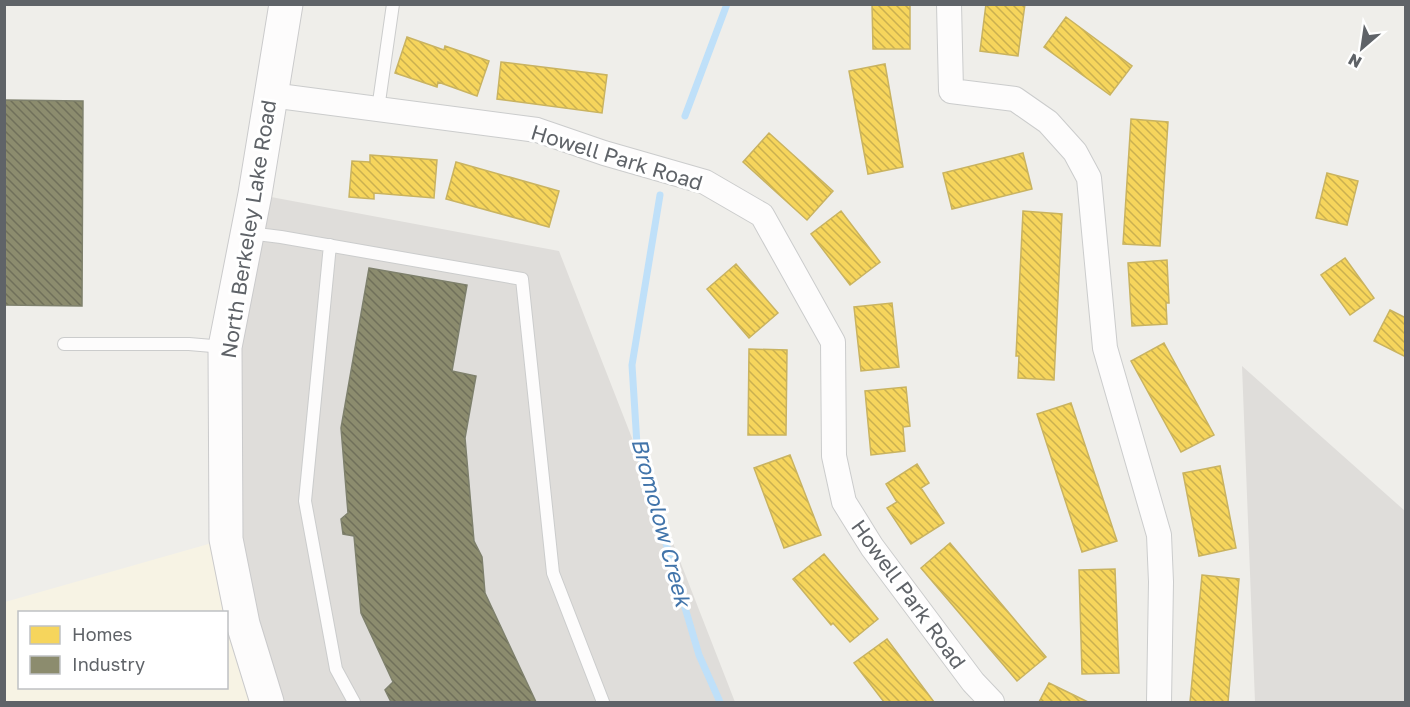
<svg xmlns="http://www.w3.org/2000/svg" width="1410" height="707" font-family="'Golos Text',sans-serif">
<defs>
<pattern id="homes-back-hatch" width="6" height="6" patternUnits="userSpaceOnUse" patternTransform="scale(1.5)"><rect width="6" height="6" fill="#f6d55c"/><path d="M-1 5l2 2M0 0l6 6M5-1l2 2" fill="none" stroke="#cab050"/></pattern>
<pattern id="industry-back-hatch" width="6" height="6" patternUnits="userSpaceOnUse" patternTransform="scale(1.5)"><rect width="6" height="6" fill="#8c8c6e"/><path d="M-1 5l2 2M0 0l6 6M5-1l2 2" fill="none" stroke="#70705a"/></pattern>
</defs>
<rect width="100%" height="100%" fill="#efeeea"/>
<path fill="#f7f3e4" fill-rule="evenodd" d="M226,539L267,702H5V602ZM20,612H226V688H20Z"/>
<path fill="#dfddda" d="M255,194L559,251L735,702H267L243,624L225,347Z
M1242,366L1405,511V702H1255Z"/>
<path fill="url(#homes-back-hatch)" stroke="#c9b360" stroke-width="1.5" d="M872,4H910V49H873Z
M986,4H1025L1018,56L980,51Z
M1066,17L1132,66L1110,95L1044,47Z
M407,37L444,50L445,46L489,61L477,96L438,82L437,87L395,73Z
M501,62L607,75L602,113L497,99Z
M885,64L903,167L868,174L849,71Z
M1131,119L1168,122L1160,246L1123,244Z
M769,133L833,191L807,220L743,162Z
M1023,153L1032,189L952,209L943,173Z
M370,155L437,160L434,198L374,193V199L349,197L352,161L370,162Z
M456,162L559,191L549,227L446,199Z
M1327,173L1358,181L1347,225L1316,218Z
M841,211L880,262L850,285L811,234Z
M1023,211L1062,214L1054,380L1018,378L1019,356H1016Z
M1345,258L1374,298L1350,315L1321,275Z
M1167,260L1169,303H1166L1167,324L1132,326L1128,263Z
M736,264L778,313L749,338L707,289Z
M892,303L899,367L861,371L854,307Z
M1390,310L1406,318V357L1374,341Z
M1164,343L1214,435L1181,452L1131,361Z
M749,349L787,350L786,435H748Z
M906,387L910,426L903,427L905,451L871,455L865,391Z
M1071,403L1117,541L1082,552L1037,414Z
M790,455L821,535L784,548L754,468Z
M917,464L929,483L921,488L944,523L911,544L887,508L897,502L886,484Z
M1220,466L1236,548L1199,556L1183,473Z
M950,543L1046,657L1017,681L921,568Z
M824,554L878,619L850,642L833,623L831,625L793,579Z
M1115,569L1119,673L1082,674L1079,570Z
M1202,575L1239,579L1228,702H1190Z
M887,639L934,702H884L854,663Z
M1049,683L1088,702H1039Z"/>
<path fill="url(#industry-back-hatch)" stroke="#7e806c" stroke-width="1.5" d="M4,100L83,101L82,306L4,305Z
M369,268L467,285L452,371L476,376L465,438L474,541L482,557L485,593L536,702H391L385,690L393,682L361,613L354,536L343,534L341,519L348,513L341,428Z"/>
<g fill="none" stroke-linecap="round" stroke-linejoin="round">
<path stroke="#bfe0f9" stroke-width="7" d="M685,116L727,4
M660,195L632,365L637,445L699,655L720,702"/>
<g stroke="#cbcccc" stroke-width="14">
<path id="lane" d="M378,109L393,4
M249,233L281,237L522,279L553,573L603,702
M330,245L305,501L336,669L354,702
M64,344H189L224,347"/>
</g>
<g stroke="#cbcccc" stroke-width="26">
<path id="street" d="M949,4L951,91L1015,99L1048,122L1075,152L1089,178L1105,348L1159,535L1161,582L1159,702
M271,95L537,130L604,153L705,182L762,215L833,342L834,456L844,502L872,547L973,682L992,702"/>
</g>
<g stroke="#cacacb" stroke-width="35">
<path id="secondary" d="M267,702L243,624L226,539L225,347L255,194L286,4"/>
</g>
<use href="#lane" stroke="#fdfcfc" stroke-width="12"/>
<use href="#street" stroke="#fdfcfc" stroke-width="24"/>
<use href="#secondary" stroke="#fdfcfc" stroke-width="33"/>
</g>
<g text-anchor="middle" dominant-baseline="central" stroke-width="6" stroke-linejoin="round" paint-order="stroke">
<g font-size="21" fill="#5f6368" stroke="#fff">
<text transform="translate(617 157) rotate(17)">Howell Park Road</text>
<text transform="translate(248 229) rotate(-81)">North Berkeley Lake Road</text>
<text transform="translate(909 594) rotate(54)">Howell Park Road</text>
</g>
<g font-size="22" font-style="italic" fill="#4174aa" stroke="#fff">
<text transform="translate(662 522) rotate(75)">Bromolow Creek</text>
</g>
</g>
<rect width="1410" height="707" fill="none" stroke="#5f6368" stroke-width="12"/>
<rect x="18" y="611" width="210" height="78" fill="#ffffff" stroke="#bfc1c3" stroke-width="1.5"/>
<rect x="30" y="626" width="30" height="18" fill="#f6d55c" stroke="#bfc1c3" stroke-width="1.5"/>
<text x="72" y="641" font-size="18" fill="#5f6368">Homes</text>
<rect x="30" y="656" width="30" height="18" fill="#8c8c6e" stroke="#bfc1c3" stroke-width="1.5"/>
<text x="72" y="671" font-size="18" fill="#5f6368">Industry</text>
<g transform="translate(1362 48) rotate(209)" stroke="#ffffff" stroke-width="4.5" paint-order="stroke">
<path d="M0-4.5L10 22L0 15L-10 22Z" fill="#5f6368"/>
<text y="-9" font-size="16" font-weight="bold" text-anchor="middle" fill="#5f6368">N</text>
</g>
</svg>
